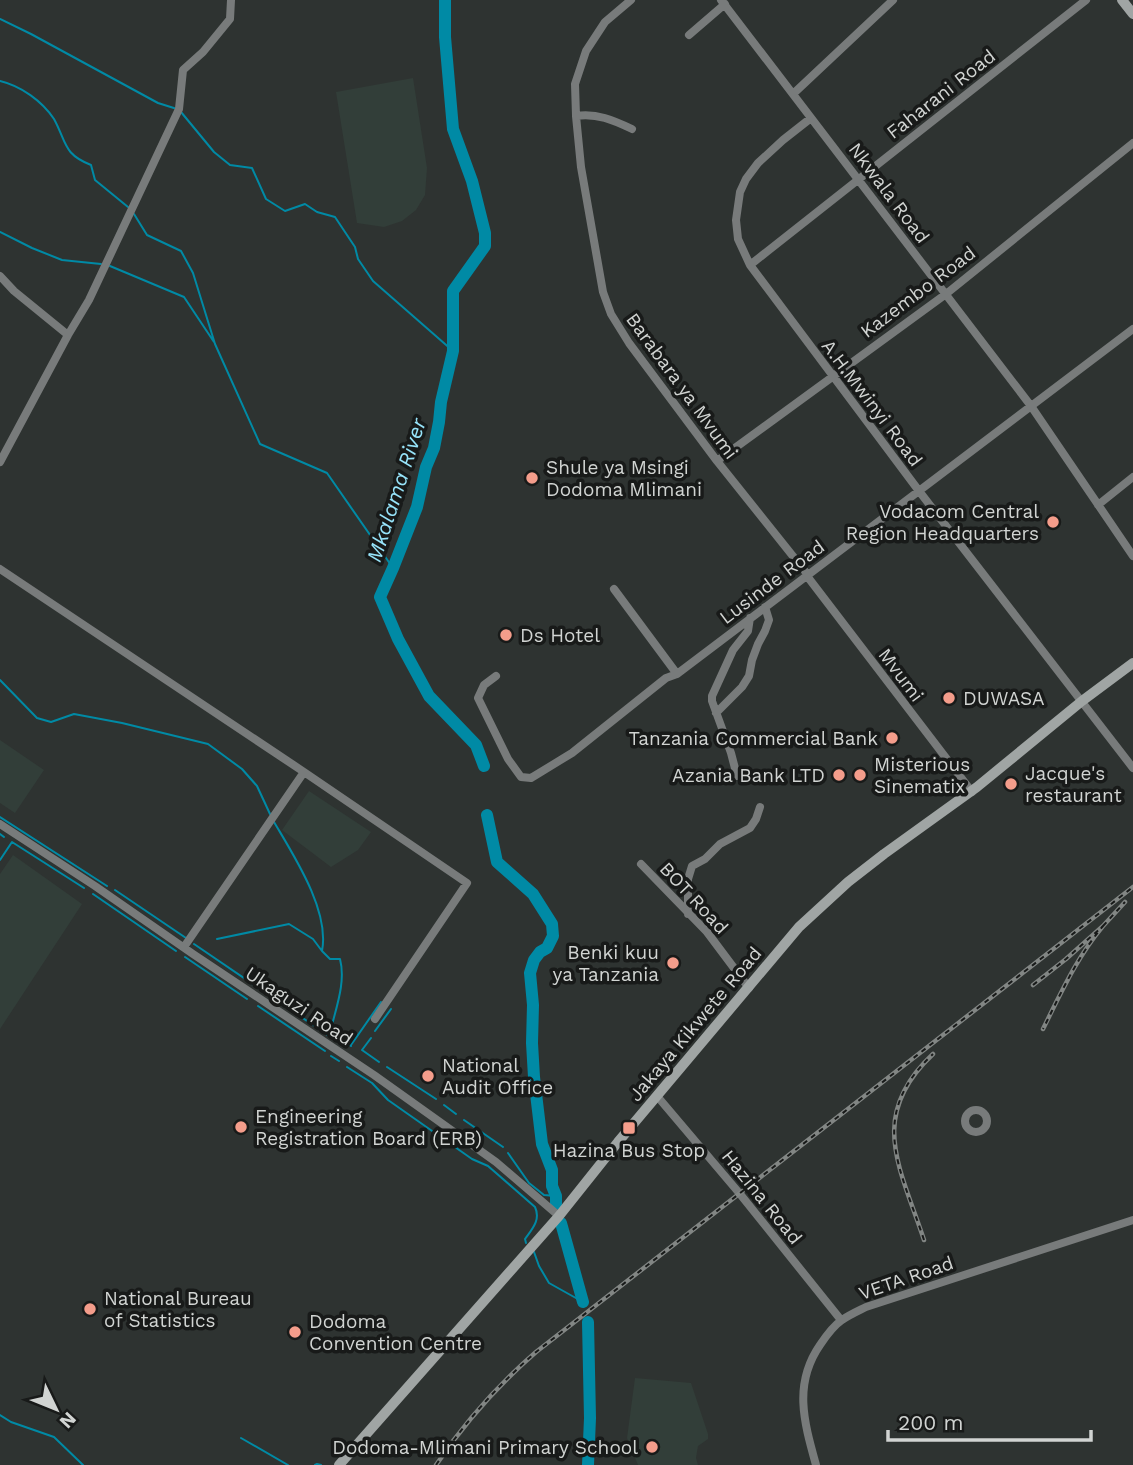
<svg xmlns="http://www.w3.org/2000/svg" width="1133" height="1465" font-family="'Work Sans',sans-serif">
<rect width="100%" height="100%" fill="#2e3331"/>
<path fill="#323e39" d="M413,78L427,168L425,195L416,210L402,221L384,227L357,223L336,92Z
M0,740L44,770L15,813L0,803Z
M309,791L371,832L358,850L331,867L282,830Z
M13,855L82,904L0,1029V874Z
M635,1378L691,1383L708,1434V1439L698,1446L696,1458L698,1465H638L627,1438Z"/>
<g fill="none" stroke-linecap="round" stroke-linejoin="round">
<path stroke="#008aa5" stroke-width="2" d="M0,19L31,34L158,103L177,109
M0,81C21,86 42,101 54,119C67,143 63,154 91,165L95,180L128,207
M181,112L214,152L230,165L252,168L266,199L285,211L305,204L317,212L335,217L355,247L358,259L373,281L453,351
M134,214L147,235L181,251L193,273L215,344L260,444L327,473L393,568
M0,232L32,248L62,260L101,264
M110,266L184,297L214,342
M0,680L37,718L51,722L74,714L122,723L208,744L242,769L257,786L270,814
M0,817L107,886
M274,822C294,856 330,911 322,951L330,959H340C346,982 336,1008 331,1029L351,1046
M0,834L4,837
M0,860L12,842L84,888
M115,890L186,938
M93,894L176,951
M217,939L289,924L313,939L322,951
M194,944L335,1040L346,1044
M185,957L247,999
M258,1006L325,1051
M375,1031L391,1009
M371,1038L362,1050L379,1062
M351,1045L381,1002
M331,1056L339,1061
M347,1067L372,1083L388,1100L472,1159L488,1166L535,1207C541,1220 532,1229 525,1239L526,1243
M387,1067L436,1099
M444,1105L456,1114
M464,1120L503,1147
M508,1153L529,1183L544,1195L556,1196
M534,1252L539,1266L549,1283L583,1302
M0,1415L11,1422L54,1437L83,1465
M241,1438L288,1465
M315,1465L317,1464L321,1465"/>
<path stroke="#008aa5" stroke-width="12" d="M445,0V37L453,129L472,181L485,233V246L453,291V351L441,402L439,422L434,448L426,467L417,507L393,568L380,597L398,639L429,696L476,745L484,766
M487,815L497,862L533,894L552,924L553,936L547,948L540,952L534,960L530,973L533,1005L532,1043L534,1077L542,1144L552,1170V1186L556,1196V1204
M561,1223L583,1302
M588,1322L590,1418L588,1465"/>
<path stroke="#787b7b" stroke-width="8" d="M631,0L605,22L586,51L575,84L576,116L581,167L603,292L611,314L629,343L717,461L808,575
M721,0L1031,406L1133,556
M689,35L725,4
M793,94L893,0
M576,116C597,113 613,120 632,129
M811,118L783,140L758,163L746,179L740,192L736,220L738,239L750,265L919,491L1133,768
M750,265L1086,0
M0,276L14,291L68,335
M717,461L946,294L1133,143
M0,462L68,335L89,300L179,109L183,70L203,52L230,19L231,0
M1098,505L1133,477
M0,569L304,772L184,947
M807,576L972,792
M614,589L677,674
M496,676L484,685L478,698L508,759L521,777L531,778L572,753L666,678L677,674L1133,329
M716,713L742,687L749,676L752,660L758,644L765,631L769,620L765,607
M304,772L467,883L375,1019
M737,776L731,753L712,701V696L733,650L748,631L750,618
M0,824L95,886L193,954L374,1075L496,1162L559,1216
M641,864L707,932L749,988
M688,914V879L692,866L705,859L720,844L750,828L756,819L760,807
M657,1096L740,1194L841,1320
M965 1121a11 11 0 1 1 22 0a11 11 0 1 1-22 0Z
M816,1465C804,1422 793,1384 820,1345C826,1336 833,1326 842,1320C849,1315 858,1311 866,1307L1133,1220"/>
<path stroke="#a0a5a4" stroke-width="10" d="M1122,0L1133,14
M339,1465L559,1216L618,1142L799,927L848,882L884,854L977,787L1082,701L1133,663"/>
<g stroke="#828684" stroke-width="4.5">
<path id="rail" d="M1103,926L1125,902
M1033,985L1066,959L1103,926C1077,957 1061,993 1043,1029
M924,1240C900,1167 867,1116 933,1054
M436,1465C465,1422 498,1385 536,1352L1133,887"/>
</g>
<use href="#rail" stroke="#181a19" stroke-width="2" stroke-dasharray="5" stroke-linecap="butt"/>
</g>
<g fill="#f49d8b" stroke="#181a19" stroke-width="2.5">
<circle cx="532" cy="478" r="7"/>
<circle cx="1053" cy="522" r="7"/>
<circle cx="506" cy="635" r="7"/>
<circle cx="949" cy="698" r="7"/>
<circle cx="892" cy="738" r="7"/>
<circle cx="839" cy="775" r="7"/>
<circle cx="860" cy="775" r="7"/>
<circle cx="1011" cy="784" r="7"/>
<circle cx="673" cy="963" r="7"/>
<circle cx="428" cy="1076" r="7"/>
<circle cx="241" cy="1127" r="7"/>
<rect x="622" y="1121" width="14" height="14" rx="3.5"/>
<circle cx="90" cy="1309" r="7"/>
<circle cx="295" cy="1332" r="7"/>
<circle cx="652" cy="1447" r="7"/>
</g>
<g text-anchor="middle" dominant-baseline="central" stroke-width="7" stroke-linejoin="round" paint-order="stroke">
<g font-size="19" fill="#d1d4d2" stroke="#181a19">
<text transform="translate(941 94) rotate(-38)">Faharani Road</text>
<text transform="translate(889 193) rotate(53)">Nkwala Road</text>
<text transform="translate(918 292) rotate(-37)">Kazembo Road</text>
<text transform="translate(682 386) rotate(54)">Barabara ya Mvumi</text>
<text transform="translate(872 403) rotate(53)">A.H.Mwinyi Road</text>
<text transform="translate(772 582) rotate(-37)">Lusinde Road</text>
<text transform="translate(901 675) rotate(53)">Mvumi</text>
<text transform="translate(694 898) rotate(47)">BOT Road</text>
<text transform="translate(299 1006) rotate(34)">Ukaguzi Road</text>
<text transform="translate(695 1024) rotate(-50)">Jakaya Kikwete Road</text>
<text transform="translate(762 1197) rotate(51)">Hazina Road</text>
<text transform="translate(906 1278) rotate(-19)">VETA Road</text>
</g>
<g font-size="19" fill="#d1d4d2" stroke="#181a19" text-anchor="start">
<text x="546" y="467">Shule ya Msingi<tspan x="546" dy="22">Dodoma Mlimani</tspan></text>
<text x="1039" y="511" text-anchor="end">Vodacom Central<tspan x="1039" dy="22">Region Headquarters</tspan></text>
<text x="520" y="635">Ds Hotel</text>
<text x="963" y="698">DUWASA</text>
<text x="878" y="738" text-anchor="end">Tanzania Commercial Bank</text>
<text x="874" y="764">Misterious<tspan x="874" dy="22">Sinematix</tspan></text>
<text x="1025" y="773">Jacque's<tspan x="1025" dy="22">restaurant</tspan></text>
<text x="825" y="775" text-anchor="end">Azania Bank LTD</text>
<text x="659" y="952" text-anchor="end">Benki kuu<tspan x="659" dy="22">ya Tanzania</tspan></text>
<text x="442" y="1065">National<tspan x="442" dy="22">Audit Office</tspan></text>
<text x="255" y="1116">Engineering<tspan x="255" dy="22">Registration Board (ERB)</tspan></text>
<text x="629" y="1150" text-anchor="middle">Hazina Bus Stop</text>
<text x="104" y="1298">National Bureau<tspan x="104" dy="22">of Statistics</tspan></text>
<text x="309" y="1321">Dodoma<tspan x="309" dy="22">Convention Centre</tspan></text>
<text x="638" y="1447" text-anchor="end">Dodoma-Mlimani Primary School</text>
</g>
<g font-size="21" font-style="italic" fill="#97e4fa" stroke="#181a19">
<text transform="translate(396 490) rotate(-72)">Mkalama River</text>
</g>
</g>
<g transform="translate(56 1409) rotate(133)" stroke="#181a19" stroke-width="5" paint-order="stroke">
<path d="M0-5L12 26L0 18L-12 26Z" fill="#d1d4d2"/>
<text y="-10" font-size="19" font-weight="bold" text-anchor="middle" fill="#d1d4d2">N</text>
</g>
<path d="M888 1430v10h203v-10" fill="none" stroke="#d1d4d2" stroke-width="3.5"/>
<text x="898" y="1430" font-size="21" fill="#d1d4d2" stroke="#181a19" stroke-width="5" paint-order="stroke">200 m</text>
</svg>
